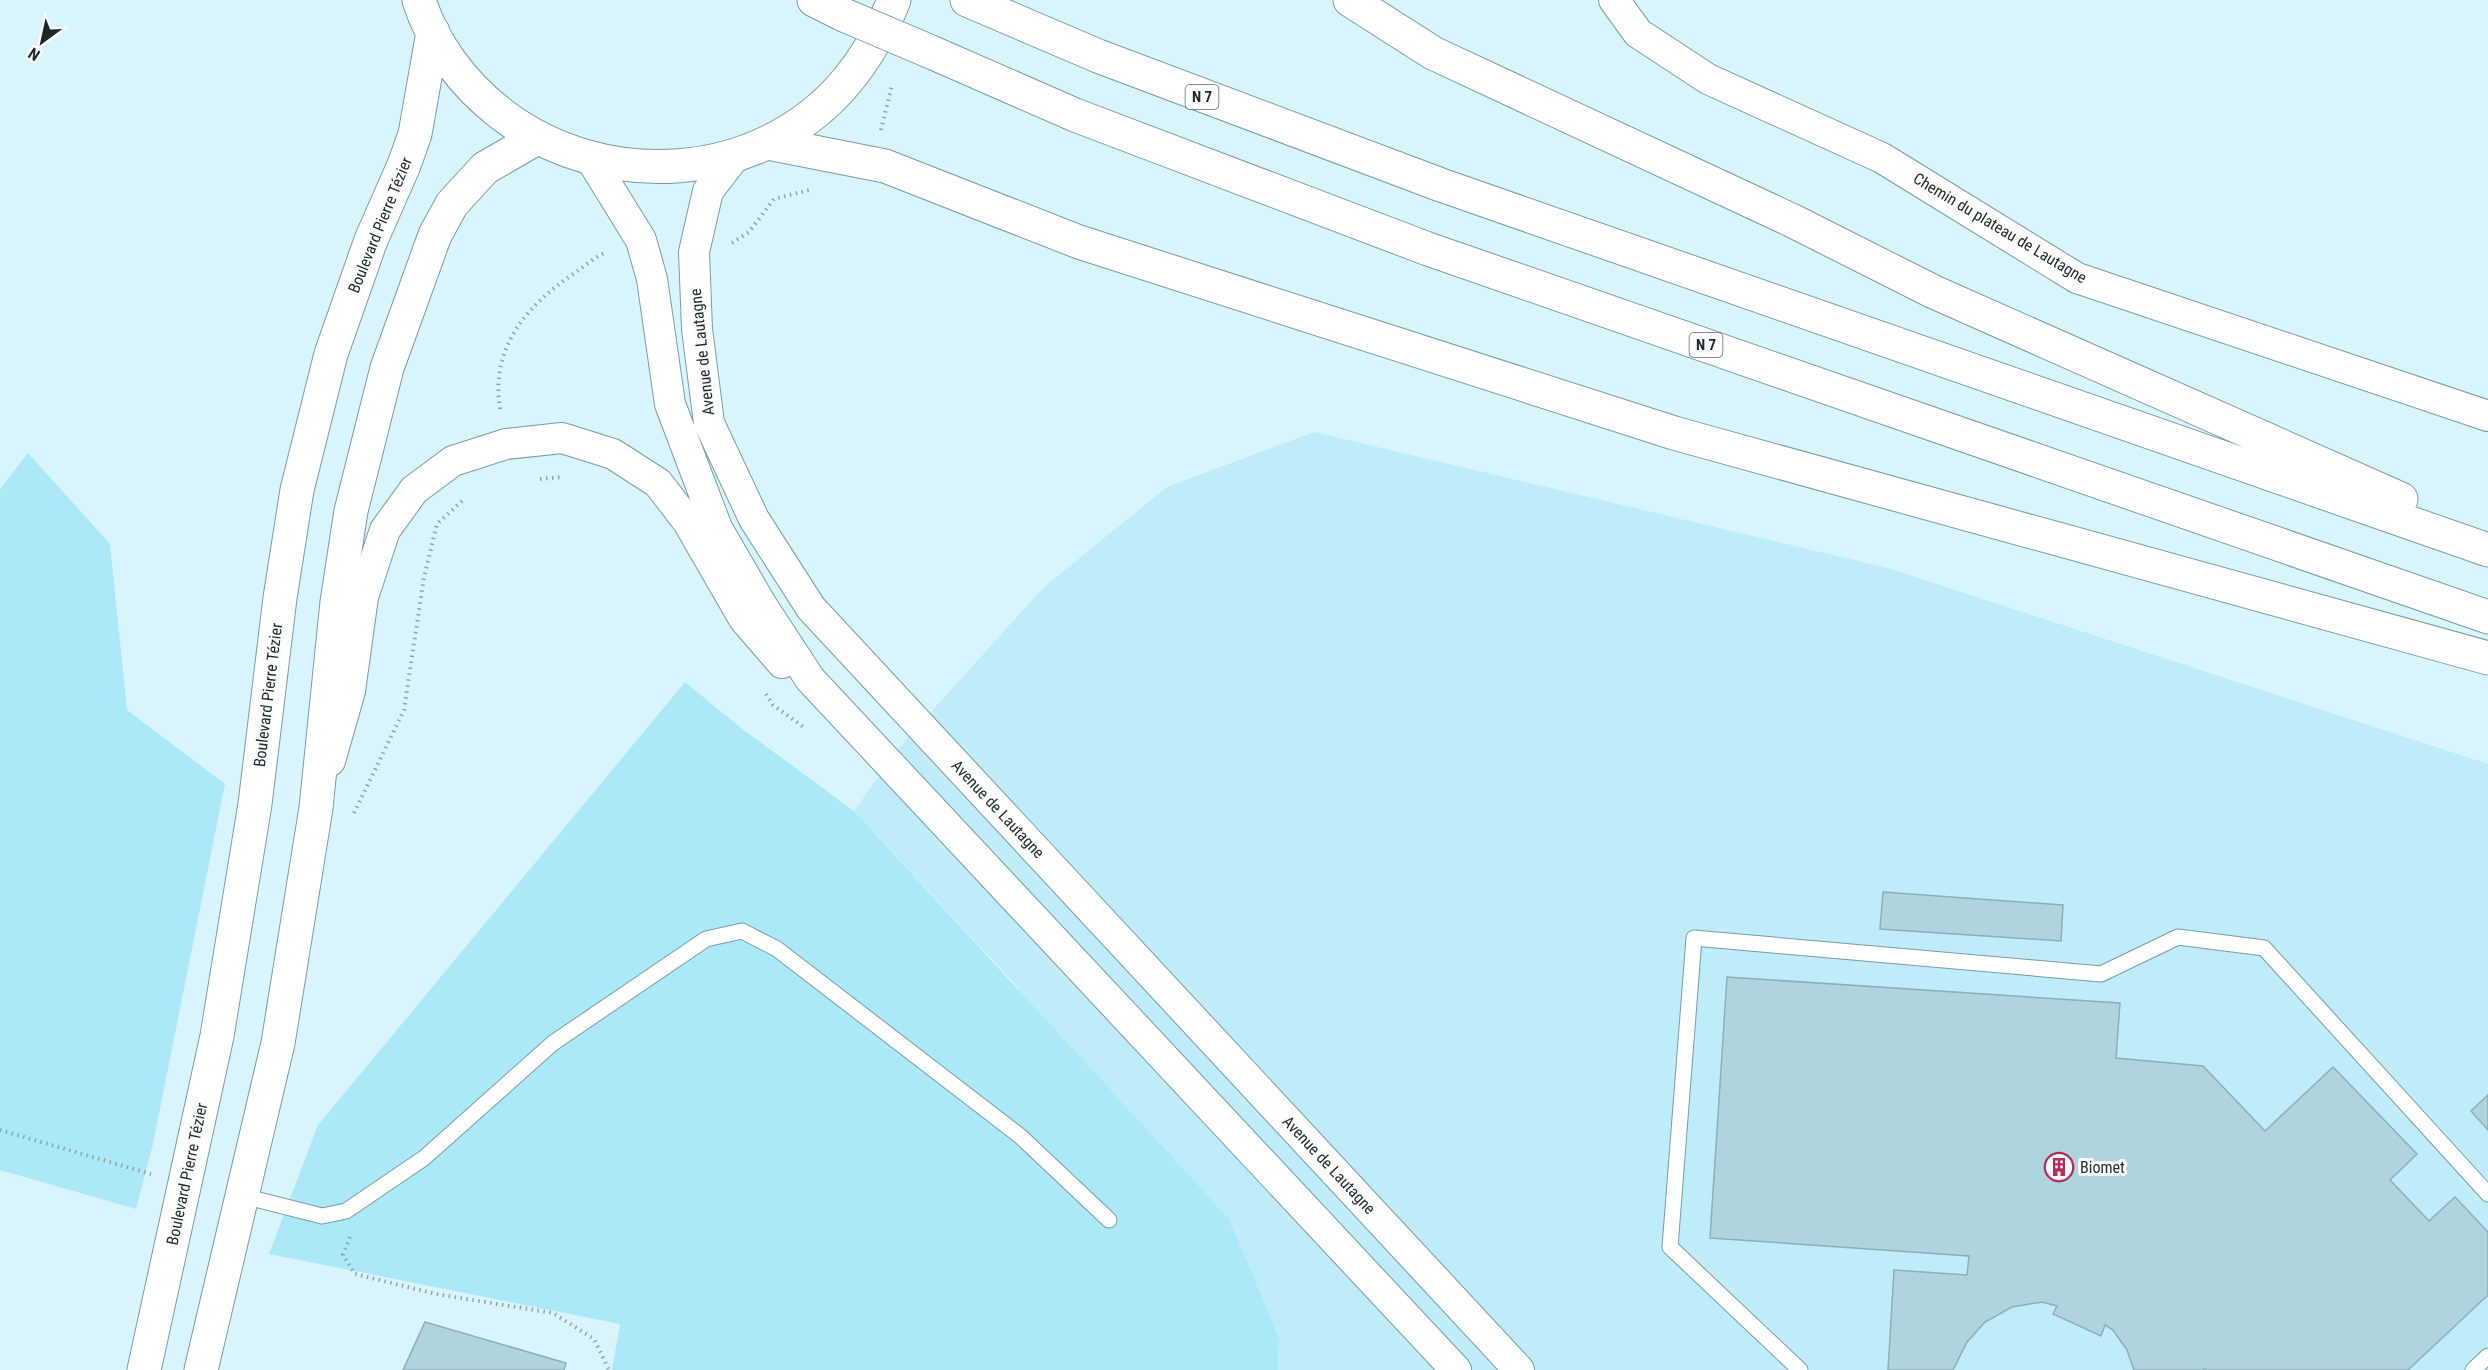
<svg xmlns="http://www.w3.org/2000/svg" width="2488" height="1370" font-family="'Roboto Condensed',sans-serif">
<rect width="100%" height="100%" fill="#d8f5fd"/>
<path fill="#beecf8" d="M1314,432L1888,568L2488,764V1370H1278L1279,1338L1013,982L854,811L902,744L1044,587L1167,487Z"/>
<path fill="#abe9f9" d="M28,453L110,544L127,710L225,784L153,1144L136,1209L0,1170V489Z
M685,682L741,728L854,811L1229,1219L1279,1338L1278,1370H612L620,1324L269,1254L318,1125Z"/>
<path fill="#b0d4de" stroke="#8cafb8" stroke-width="1.5" d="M1883,892L2063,905L2061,941L1880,929Z
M1727,977L2120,1003L2116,1058L2203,1066L2265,1131L2333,1067L2417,1154L2390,1180L2429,1221L2455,1197L2488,1232V1295L2408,1370H2207L2205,1368L2203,1370H2134L2127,1350L2113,1330L2105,1325L2101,1336L2053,1314L2057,1306L2042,1302L2012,1307L1985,1322L1967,1342L1953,1370H1888L1894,1270L1967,1275L1969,1256L1710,1238Z
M2488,1095V1130L2471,1111Z
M425,1322L566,1363L564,1370H403Z"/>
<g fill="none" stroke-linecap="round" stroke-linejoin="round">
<g stroke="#799ca5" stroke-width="17">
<path id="lane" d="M243,1196L322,1216L346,1211L424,1158L553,1043L706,939L742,931L777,949L1020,1136L1109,1220
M1800,1370L1670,1247L1694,938L2101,974L2178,937L2264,948L2488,1194
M2473,1370L2488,1356"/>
</g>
<g stroke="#799ca5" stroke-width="32">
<path id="street" d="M1614,0L1638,33L1708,79L1882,158L2077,278L2488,416
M735,156L708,191L694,252L697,329L709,423L754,519L811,608L1519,1370
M591,159L641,240L652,279L670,404L717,528L761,604L810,679L1456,1370
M330,761L350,691L363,597L385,530L414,490L453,461L506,444L562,438L613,454L658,483L688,522L744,619L782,663"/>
</g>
<g stroke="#799ca5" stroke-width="35">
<path id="primary" d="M419,0C433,45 464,85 500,113C603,193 760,184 846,82C867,57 882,30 894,0
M144,1370L217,1036L255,804L280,598L297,490L331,354L371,240L404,165L415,134L433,32
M201,1370L278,1043L316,808L337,602L351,511L387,368L435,235L452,204L485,168L537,138"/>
</g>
<g stroke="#799ca5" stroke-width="35">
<path id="highway" d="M814,0L844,15
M967,0L1098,56L1441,185L2488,550
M1350,0L1433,53L1791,220L1934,292L2401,499
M931,52L1075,115L1428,249L2488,617
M768,143L885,166L1079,242L1674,433L2488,658"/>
</g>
<path stroke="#8ea5ab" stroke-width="4" stroke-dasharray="1.5 4.5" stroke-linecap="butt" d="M881,130L892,85
M732,243L749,232L774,199L809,190
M500,409C490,347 527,305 576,272C586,265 596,256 607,252
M540,479L562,477
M766,694L773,705L805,728
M354,813L404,710L424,577L437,524L462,501
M0,1130L151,1174
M350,1237L343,1255L355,1274L436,1294L553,1313L594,1339L609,1370"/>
<use href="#lane" stroke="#fff" stroke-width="15"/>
<use href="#street" stroke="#fff" stroke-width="30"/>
<use href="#primary" stroke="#fff" stroke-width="33"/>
<use href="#highway" stroke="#fff" stroke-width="33"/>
<g stroke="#799ca5" stroke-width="35" stroke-linecap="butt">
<path id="highway-bridge" d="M844,15L931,52"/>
</g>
<use href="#highway-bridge" stroke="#fff" stroke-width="33"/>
</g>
<defs>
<g id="building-ring" transform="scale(1.5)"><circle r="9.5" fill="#fcfcfc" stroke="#b82a5b" stroke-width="1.5"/><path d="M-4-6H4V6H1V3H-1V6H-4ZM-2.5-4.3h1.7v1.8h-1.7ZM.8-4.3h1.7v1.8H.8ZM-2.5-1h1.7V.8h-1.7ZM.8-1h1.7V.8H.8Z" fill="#b82a5b"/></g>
</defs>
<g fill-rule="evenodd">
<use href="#building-ring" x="2059" y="1167"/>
</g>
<g text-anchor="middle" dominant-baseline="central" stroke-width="6" stroke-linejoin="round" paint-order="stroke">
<g fill="#fcfcfc" stroke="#5e686b" stroke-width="1.5">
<rect x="1185.5" y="85" width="33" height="24" rx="4.5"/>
<rect x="1689.5" y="333" width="33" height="24" rx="4.5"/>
</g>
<g font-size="15" font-weight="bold" fill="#1b292d">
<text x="1202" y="97">N 7</text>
<text x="1706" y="345">N 7</text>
</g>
<g font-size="16" fill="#1b292d" stroke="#fcfcfc">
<text transform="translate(380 225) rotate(-68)">Boulevard Pierre Tézier</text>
<text transform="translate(2000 228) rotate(31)">Chemin du plateau de Lautagne</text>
<text transform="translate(702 352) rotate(-96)">Avenue de Lautagne</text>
<text transform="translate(268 695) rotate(-83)">Boulevard Pierre Tézier</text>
<text transform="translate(998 809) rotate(47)">Avenue de Lautagne</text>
<text transform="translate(1329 1165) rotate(47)">Avenue de Lautagne</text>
<text transform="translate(187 1174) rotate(-78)">Boulevard Pierre Tézier</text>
</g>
<g font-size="16" fill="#1b292d" stroke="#fcfcfc" text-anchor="start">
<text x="2080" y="1167">Biomet</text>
</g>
</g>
<g transform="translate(42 42) rotate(213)" stroke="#fcfcfc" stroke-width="4.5" paint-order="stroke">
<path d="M0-4.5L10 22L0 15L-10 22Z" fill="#1b292d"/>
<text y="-9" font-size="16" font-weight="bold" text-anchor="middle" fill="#1b292d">N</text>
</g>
</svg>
